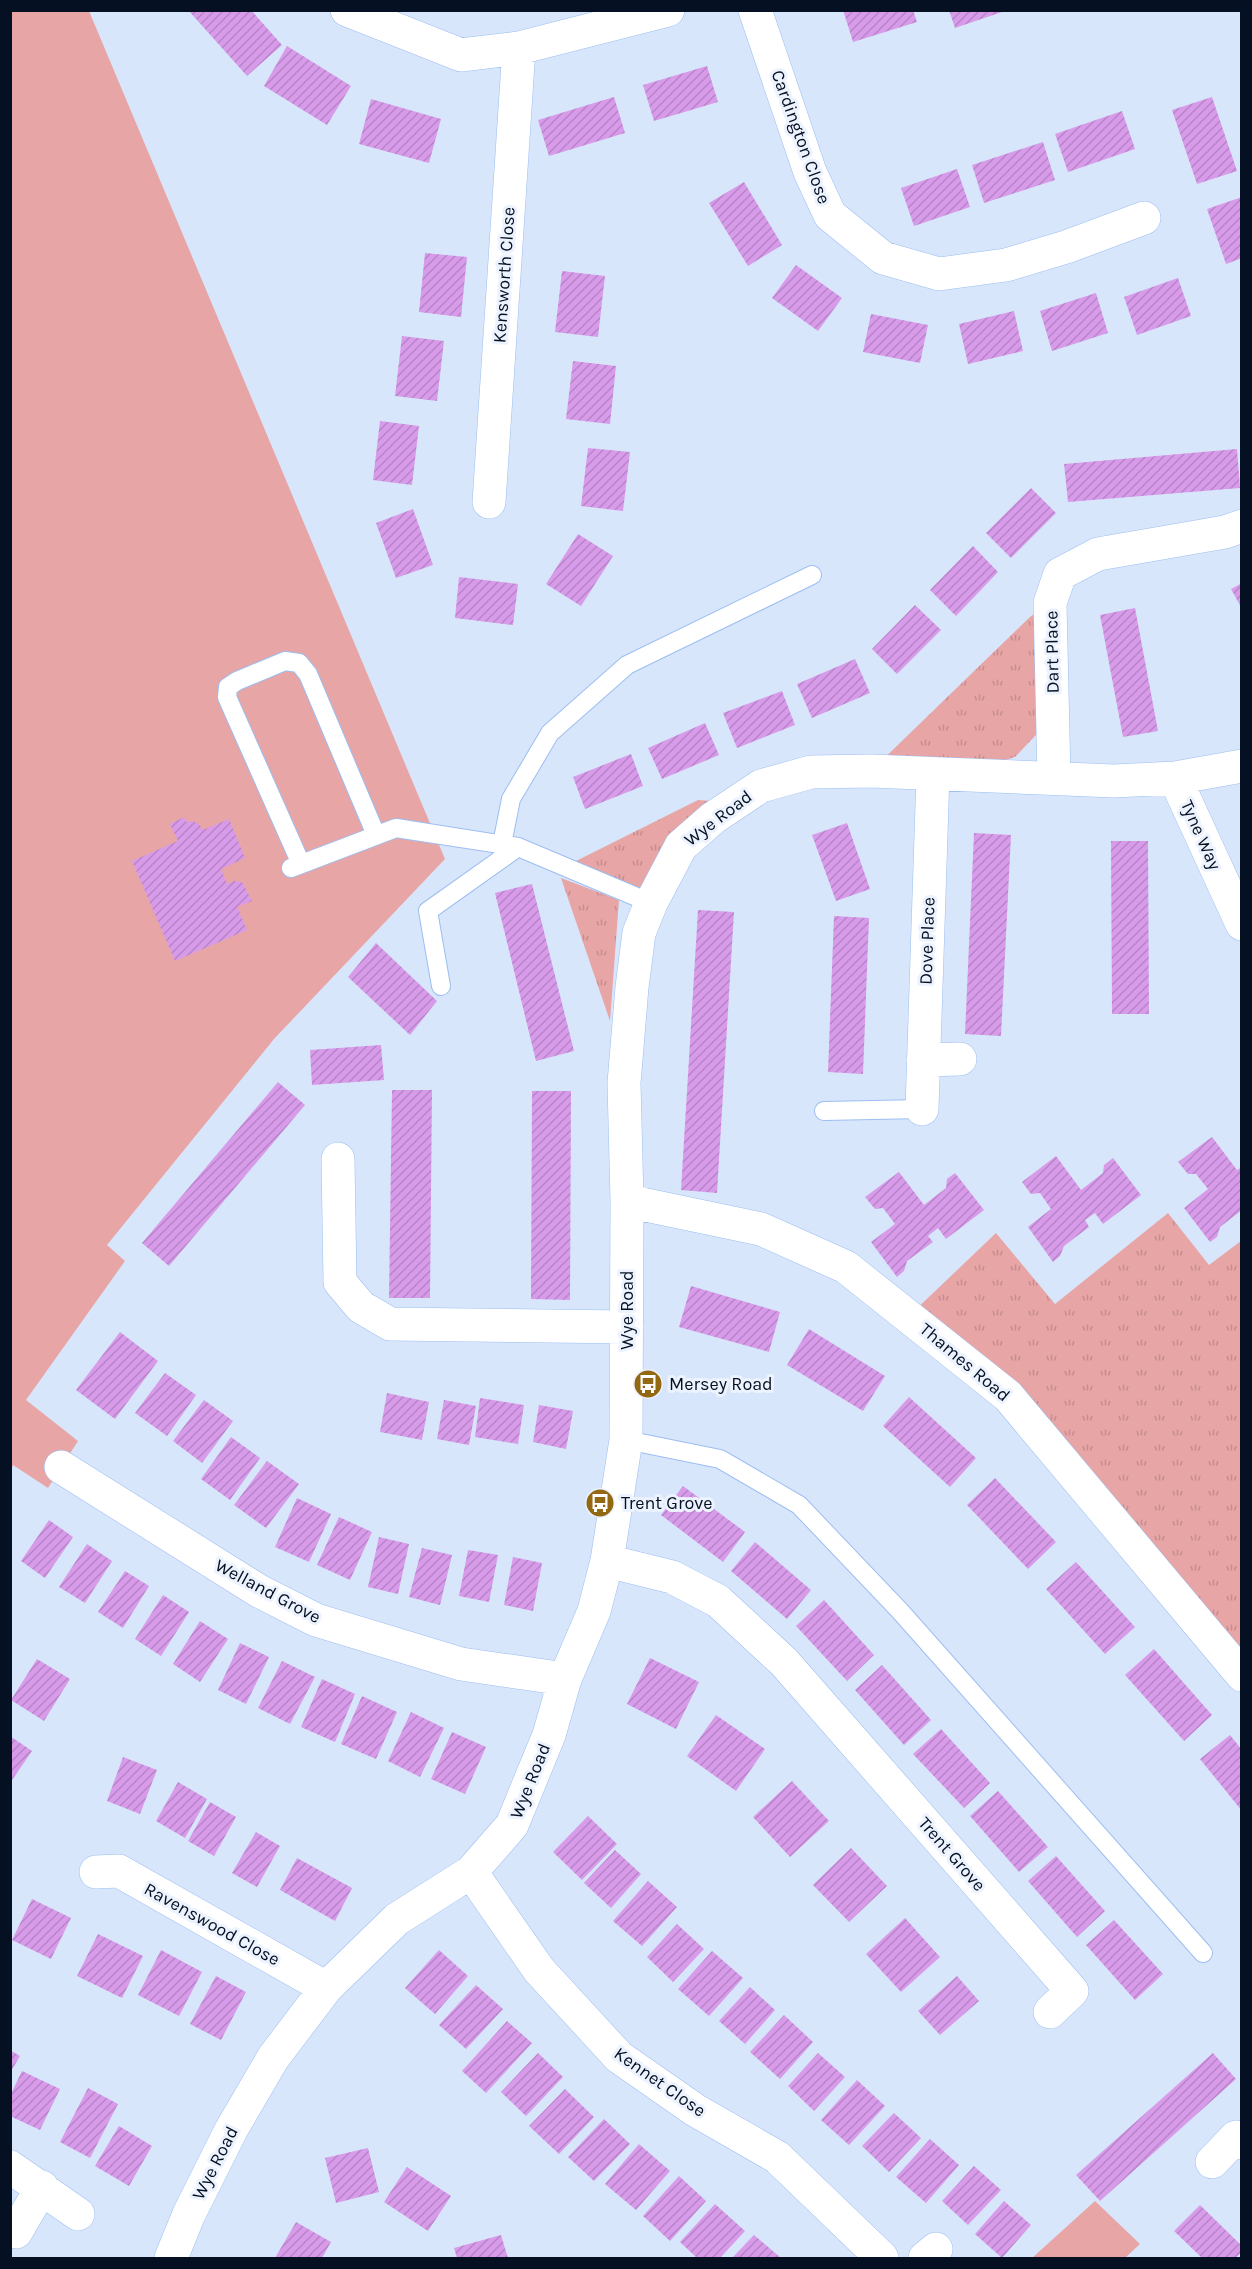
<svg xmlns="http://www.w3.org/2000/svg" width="1252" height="2269" font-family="Karla,sans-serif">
<defs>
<pattern id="grass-tufts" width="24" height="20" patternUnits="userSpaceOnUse" patternTransform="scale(1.5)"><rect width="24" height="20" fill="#e8a5a6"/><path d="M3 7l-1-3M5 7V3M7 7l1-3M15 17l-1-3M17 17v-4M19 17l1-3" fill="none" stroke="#c68d8f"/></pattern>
<pattern id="building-hatch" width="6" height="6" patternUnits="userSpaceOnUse" patternTransform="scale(1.5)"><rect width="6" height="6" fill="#d89bea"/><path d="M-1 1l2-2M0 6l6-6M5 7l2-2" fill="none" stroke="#b884c8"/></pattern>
</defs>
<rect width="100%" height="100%" fill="#d8e6fc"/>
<path fill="url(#grass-tufts)" d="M1050,603L1053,717L1015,757L958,775L871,771L1030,617Z
M698,800L713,801L651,903L564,867Z
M561,878L619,900L610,1021Z
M1168,1213L1209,1265L1241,1241V1675L1008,1396L909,1316L996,1233L1055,1304Z"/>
<path fill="#e8a5a6" d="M11,11H89L445,859L274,1039L107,1245L125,1261L26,1400L78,1441L48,1488L13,1465L11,1471Z
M1095,2201L1140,2244L1125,2258H1032Z"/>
<path fill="url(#building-hatch)" d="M188,10H251L282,45L247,76Z
M843,10H913L917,22L853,42Z
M949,10H1005V11L955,28Z
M287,46L351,86L327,125L264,86Z
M707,66L718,102L654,121L643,85Z
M614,97L625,133L549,156L538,120Z
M1212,97L1237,171L1197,184L1172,110Z
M371,99L441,119L429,163L359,144Z
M1122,111L1135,149L1068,172L1055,134Z
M1043,142L1055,180L984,203L972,165Z
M957,169L970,207L914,226L901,188Z
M744,182L782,245L748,266L709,203Z
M1242,197V258L1226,264L1207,209Z
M425,253L467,257L461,317L419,312Z
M796,265L842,298L818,331L772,298Z
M562,271L605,276L598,337L555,332Z
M1178,278L1191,316L1137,335L1124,297Z
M1096,293L1108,333L1052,351L1040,311Z
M1014,311L1023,351L968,364L959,324Z
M871,314L928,325L920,363L863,352Z
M402,336L444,341L437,401L395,396Z
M573,361L616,366L610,424L566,419Z
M380,421L419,426L412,485L373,480Z
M588,448L630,452L623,511L581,506Z
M1237,449L1240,488L1068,502L1064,464Z
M1031,488L1056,513L1011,558L986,533Z
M413,509L433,565L396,578L376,523Z
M578,534L613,556L581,606L546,584Z
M973,546L998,572L956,616L930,590Z
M459,577L518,584L513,625L455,618Z
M1242,583V609L1231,589Z
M915,605L941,630L897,674L872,649Z
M1135,608L1158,731L1123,737L1100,615Z
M855,659L870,693L812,718L797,684Z
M782,691L795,725L737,748L723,713Z
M705,723L719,755L662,779L648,748Z
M631,754L643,786L585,809L573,777Z
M184,817L186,822L192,821L199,824L203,830L229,819L245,858L221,869L227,884L234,881L242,882L252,901L237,907L247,930L175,961L132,861L178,841L170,824Z
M847,823L870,889L836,901L812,835Z
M974,833L1011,835L1001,1036L965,1034Z
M1111,841H1148L1149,1014H1112Z
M532,884L574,1051L536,1061L495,893Z
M698,910L734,912L717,1193L681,1190Z
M834,916L869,918L863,1074L828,1072Z
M376,943L437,1001L410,1035L348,977Z
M381,1045L384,1080L312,1085L310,1050Z
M278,1082L305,1105L169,1266L142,1243Z
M392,1090H432L430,1298H389Z
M532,1091H571L570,1300L531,1299Z
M1212,1137L1237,1170L1242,1167V1210L1220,1227L1217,1237L1210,1242L1184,1208L1208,1189L1196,1174H1188L1178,1162Z
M1056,1156L1081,1190L1103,1173L1104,1165L1113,1158L1141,1195L1103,1224L1095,1213L1085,1220L1089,1227L1064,1246L1060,1256L1053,1262L1028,1227L1051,1209L1040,1193L1031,1194L1022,1182Z
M899,1172L924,1205L946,1188L947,1179L955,1173L984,1210L946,1239L938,1228L928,1236L933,1242L907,1261L904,1271L897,1277L871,1242L895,1224L883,1208L875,1209L865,1197Z
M691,1286L780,1312L769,1352L679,1327Z
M809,1329L885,1376L863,1411L787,1365Z
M120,1332L158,1361L115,1419L76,1390Z
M165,1373L196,1395L167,1436L135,1413Z
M387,1393L429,1402L422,1440L380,1432Z
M909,1397L976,1458L950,1487L883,1426Z
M480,1398L524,1405L518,1444L475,1437Z
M204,1400L233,1421L202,1463L173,1441Z
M444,1400L476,1406L469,1445L437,1439Z
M539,1405L573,1411L566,1449L533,1442Z
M231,1437L260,1458L230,1500L201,1479Z
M267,1461L299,1484L266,1528L234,1505Z
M995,1478L1056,1542L1028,1569L967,1505Z
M683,1486L745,1532L723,1562L661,1515Z
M297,1498L331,1514L309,1562L275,1547Z
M339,1517L372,1532L350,1580L317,1565Z
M49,1520L73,1537L45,1578L21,1561Z
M379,1537L409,1544L398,1594L368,1587Z
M755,1542L811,1590L787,1619L731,1571Z
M87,1544L112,1561L85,1603L59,1587Z
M422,1548L452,1555L440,1605L409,1597Z
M468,1550L498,1555L489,1602L459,1596Z
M513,1557L542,1563L533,1611L504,1605Z
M1076,1562L1135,1627L1105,1654L1046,1589Z
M125,1571L149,1586L123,1628L98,1612Z
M163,1595L189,1612L161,1656L135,1639Z
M824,1600L874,1655L847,1681L796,1626Z
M200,1621L228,1639L200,1682L173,1664Z
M240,1643L269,1657L246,1704L218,1690Z
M1154,1649L1212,1715L1184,1741L1125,1675Z
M650,1658L699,1682L676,1729L627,1704Z
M37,1659L70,1679L44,1721L11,1700Z
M282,1661L315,1677L290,1724L258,1708Z
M882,1665L931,1720L904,1745L855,1690Z
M322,1679L355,1694L335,1742L301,1727Z
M362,1696L397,1712L376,1759L341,1744Z
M411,1712L444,1728L420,1777L388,1761Z
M716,1715L765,1749L736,1791L687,1756Z
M941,1729L990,1783L964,1808L913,1754Z
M452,1732L486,1747L465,1794L431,1779Z
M1230,1735L1242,1750V1811L1200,1759Z
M10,1736L32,1751L10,1783Z
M123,1757L157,1770L140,1814L107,1801Z
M792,1781L829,1821L790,1857L753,1817Z
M178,1782L207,1799L185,1838L156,1821Z
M998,1791L1048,1847L1019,1872L970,1816Z
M210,1802L236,1817L214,1856L188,1841Z
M588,1816L617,1844L582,1880L553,1852Z
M256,1832L280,1846L257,1887L232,1873Z
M851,1848L887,1886L849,1922L813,1885Z
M615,1850L641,1874L611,1908L584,1883Z
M1056,1856L1105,1911L1077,1937L1028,1881Z
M297,1858L352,1888L335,1921L280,1890Z
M648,1881L677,1907L642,1946L613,1921Z
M32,1899L71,1918L51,1959L12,1940Z
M905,1918L940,1957L901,1992L866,1954Z
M1114,1920L1163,1974L1135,2000L1086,1945Z
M677,1924L704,1949L673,1982L647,1957Z
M98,1934L143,1956L122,1998L77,1976Z
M161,1950L202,1972L179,2016L138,1995Z
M439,1950L468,1976L435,2014L405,1988Z
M712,1951L743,1978L709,2016L678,1989Z
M216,1976L246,1992L221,2040L190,2024Z
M957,1976L979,2001L940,2035L918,2011Z
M476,1985L503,2009L466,2049L439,2025Z
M750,1987L775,2010L745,2044L719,2021Z
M784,2015L813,2042L780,2079L750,2052Z
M507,2021L532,2043L486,2093L462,2071Z
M10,2050L20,2056L10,2073Z
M538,2053L563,2077L526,2116L501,2092Z
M818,2053L845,2077L814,2111L788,2086Z
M1213,2053L1236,2079L1100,2201L1076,2175Z
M22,2071L60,2089L40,2130L10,2116V2096Z
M857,2080L885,2106L849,2145L821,2120Z
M88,2088L118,2104L90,2158L60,2142Z
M565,2089L594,2117L559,2154L529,2126Z
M894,2113L921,2138L889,2172L862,2146Z
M604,2119L630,2144L594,2181L568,2157Z
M119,2126L152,2146L129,2186L95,2166Z
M930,2139L959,2165L926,2203L896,2177Z
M639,2144L670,2171L636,2210L605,2184Z
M368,2148L379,2192L336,2203L325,2158Z
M974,2166L1001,2190L968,2225L942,2201Z
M407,2167L451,2196L428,2231L384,2202Z
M679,2176L706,2201L670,2241L643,2216Z
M1004,2201L1031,2225L1002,2258L975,2234Z
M715,2204L745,2231L720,2258H697L680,2242Z
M1200,2205L1242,2246V2252L1235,2258H1202L1174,2231Z
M296,2222L331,2242L322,2258H275Z
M501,2235L508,2258H457L454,2248Z
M754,2235L781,2258H732Z"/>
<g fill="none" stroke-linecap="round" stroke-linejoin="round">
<g stroke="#9cbef1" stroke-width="20">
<path id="lane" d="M502,844L511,799L550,733L627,665L812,575
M301,864L227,697L228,687L237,681L285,661L299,663L308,674L376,835
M291,868L396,828L518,847L651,903
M441,986L428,911L518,847
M824,1111L922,1109
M626,1440L720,1459L799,1505L900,1611L1203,1953"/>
</g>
<g stroke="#9cbef1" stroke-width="34">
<path id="street" d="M347,10L461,55L519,48L668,10
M755,10L810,172L830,215L883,258L939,274L1006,265L1066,247L1144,218
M489,502L519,48
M1054,777L1050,603L1060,574L1098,554L1225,532L1242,526
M1175,778L1242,924
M923,1060L960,1059
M922,1109L933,774
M338,1159L340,1282L361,1307L390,1324L627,1327
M627,1201L761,1229L846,1267L1008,1396L1242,1675
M61,1467L259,1591L316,1620L461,1664L565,1679
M607,1561L672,1577L718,1601L784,1662L1072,1991L1050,2012
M96,1872L119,1871L326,1988
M471,1872L539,1970L619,2057L695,2110L777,2157L882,2258
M1212,2162L1236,2137L1242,2143
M10,2167L78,2214
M16,2232L42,2187
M171,2258L189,2214L231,2130L273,2058L326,1988L397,1919L471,1872L512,1825L549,1735L565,1679L594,1611L607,1561L626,1440L627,1201L624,1083L632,987L639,933L651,903L681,846L713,818L761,786L811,772L871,771L1114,781L1175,778L1242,766
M925,2258L936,2249"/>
</g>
<use href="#lane" stroke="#fff" stroke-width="18"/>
<use href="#street" stroke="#fff" stroke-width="33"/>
</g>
<defs>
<g id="bus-disc" transform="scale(1.5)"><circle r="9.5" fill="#936812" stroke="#ecf3fe"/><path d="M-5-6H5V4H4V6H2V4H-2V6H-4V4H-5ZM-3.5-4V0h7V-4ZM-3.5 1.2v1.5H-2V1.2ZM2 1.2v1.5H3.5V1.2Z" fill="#fff"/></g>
</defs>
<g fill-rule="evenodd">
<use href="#bus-disc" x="648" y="1384"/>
<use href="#bus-disc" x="600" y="1503"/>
</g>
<g text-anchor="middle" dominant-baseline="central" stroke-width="6" stroke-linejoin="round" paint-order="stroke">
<g font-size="18" fill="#051022" stroke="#ecf3fe">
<text transform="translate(801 137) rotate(70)">Cardington Close</text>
<text transform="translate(504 275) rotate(-86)">Kensworth Close</text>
<text transform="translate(1052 652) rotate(-91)">Dart Place</text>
<text transform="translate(718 818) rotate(-37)">Wye Road</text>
<text transform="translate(1201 835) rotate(66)">Tyne Way</text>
<text transform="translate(927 941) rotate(-88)">Dove Place</text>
<text transform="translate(627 1310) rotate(-90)">Wye Road</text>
<text transform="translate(965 1362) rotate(40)">Thames Road</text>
<text transform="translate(268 1591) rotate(28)">Welland Grove</text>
<text transform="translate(530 1781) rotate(-68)">Wye Road</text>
<text transform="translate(952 1854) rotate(49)">Trent Grove</text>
<text transform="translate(212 1924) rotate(29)">Ravenswood Close</text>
<text transform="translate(660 2082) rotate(35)">Kennet Close</text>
<text transform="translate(215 2163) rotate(-63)">Wye Road</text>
</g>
<g font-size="18" fill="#051022" stroke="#ecf3fe" text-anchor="start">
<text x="669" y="1384">Mersey Road</text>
<text x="621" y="1503">Trent Grove</text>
</g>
</g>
<rect width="1252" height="2269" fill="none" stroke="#051022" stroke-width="24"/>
</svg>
